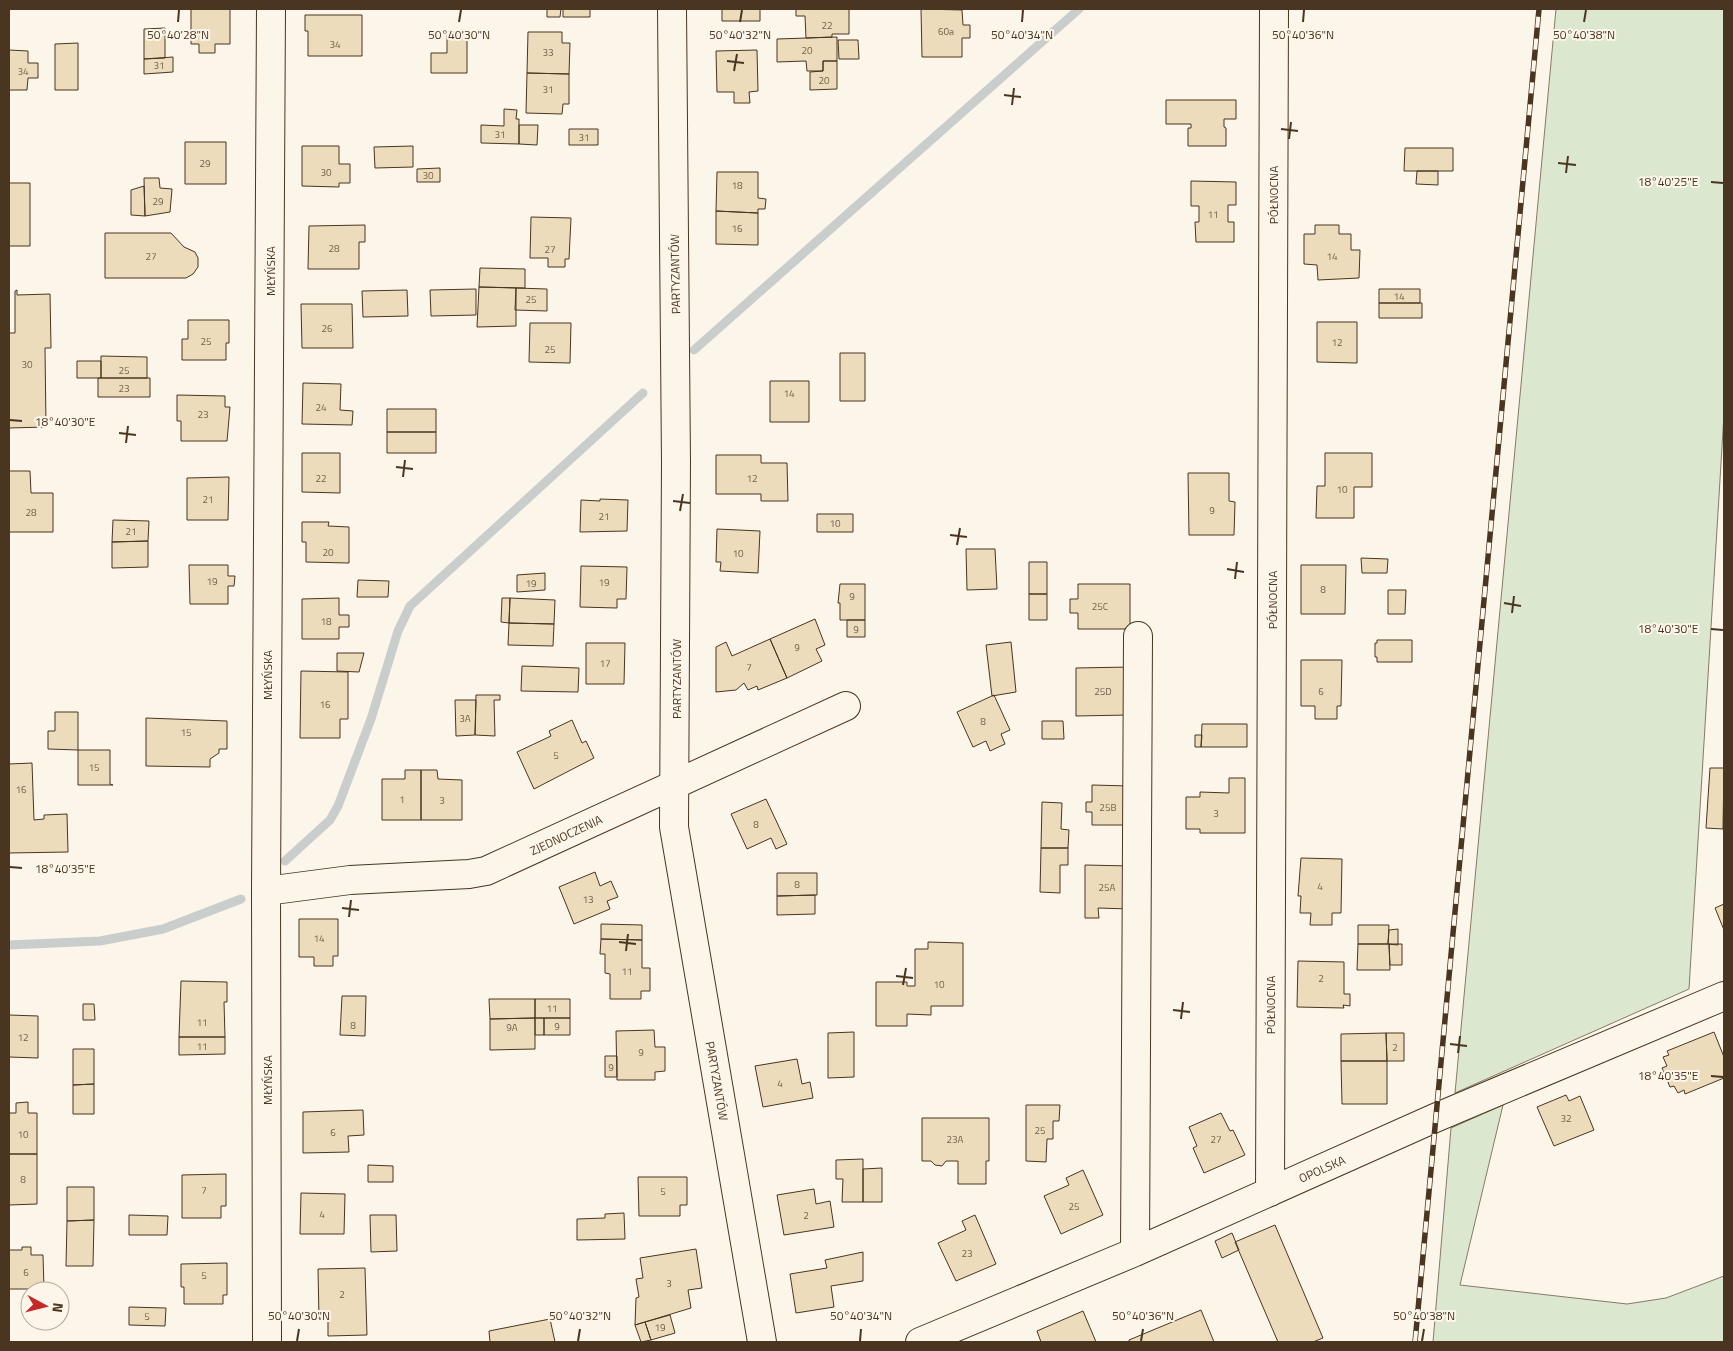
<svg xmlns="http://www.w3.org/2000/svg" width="1733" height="1351" font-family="'Titillium Web',sans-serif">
<rect width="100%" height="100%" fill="#fbf6e9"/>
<path fill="#dce7d0" stroke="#887966" d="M1556,9H1724V414L1689,989L1455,1093Z
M1503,1105L1460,1285L1627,1304L1666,1298L1724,1276V1342H1433L1451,1128Z"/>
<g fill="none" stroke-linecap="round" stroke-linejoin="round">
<path stroke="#c9cecd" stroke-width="9" d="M694,350L1079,9
M285,861L330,820L338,806L371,719L398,631L410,606L643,393
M9,945L100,941L163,929L241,899"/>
</g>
<path fill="#ecdcbc" stroke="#4a3520" d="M191,9H230V44H215V53H199V44H191Z
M547,9H561L560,17H547Z
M563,9H590V17H563Z
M722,9H760V21H722Z
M796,9H849V34H832V37L806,38L805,16H796Z
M921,9L962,10L963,25H970V38H962V57H922Z
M305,15H362V56H308V31H305Z
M165,28V58L144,59V29Z
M447,32H467V73H431V53H447Z
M528,32H562V43H570L569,74L527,73Z
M837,37V61H823V71H807L806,61L777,62V39Z
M838,40H858L859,59H839Z
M78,43V90H55V44Z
M9,50L28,51V63H38V78H28L27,90H9Z
M757,50L758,91L749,92L750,103H734V92H717L716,51Z
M173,57V72L144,74V59Z
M823,61H837V89L810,90V72L823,71Z
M527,73L569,74V104H563L562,114L526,113Z
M1166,100H1236V119H1224V127L1226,128V146H1188V128H1191V124H1166Z
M504,109L517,110L516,119H519V144L481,143V125L504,126Z
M519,125H538L537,145L519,144Z
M569,129H598V145H569Z
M185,142H226V184H185Z
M302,146H339V164H350V183H339V187L302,186Z
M413,146V167L375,168L374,147Z
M1405,148H1453V171H1404Z
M440,168V182H417V169Z
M1417,171H1438V185L1416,184Z
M717,172H758V198L766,199L765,209H758V213L716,211Z
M144,178H159L160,188L172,189L170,212L145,216Z
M1191,181L1236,182V205H1228V222H1234V242H1196L1195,222H1199V206H1191Z
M9,183H30V246H9Z
M144,186L145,216L131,215V190Z
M716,211L758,213V245L716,244Z
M531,217L571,218L569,259H565V267H548V258H530Z
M365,225V242H359V269H308L309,226Z
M1315,225H1339V234H1351V250H1360L1359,278L1318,280L1317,265L1304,264V234H1315Z
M105,233H171L184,247L195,252L198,258V267L193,274L186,278H105Z
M480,268L525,269V288L479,287Z
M479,287L516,288V326L477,327Z
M516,288L547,289V311L515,310Z
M476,289V315L431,316L430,290Z
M1379,289H1420V303H1379Z
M17,290V295L50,294L51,348H45L46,427L9,428V333H15V291Z
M407,290L408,316L363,317L362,291Z
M1379,303H1422V318H1379Z
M301,304H352L353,348H302Z
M188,320H229V343H226V360H182V339H188Z
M1317,322H1357V363L1317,362Z
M530,323H571L570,363L529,362Z
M840,353H865V401H840Z
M101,356L147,357V378H101Z
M77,361H101V378H77Z
M98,378H150V397H98Z
M770,381H809V422H770Z
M303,383L341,384L340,410L353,411L352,425L302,424Z
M177,395L225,396V407H230L227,441H181V421H177Z
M387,409H436V432H387Z
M387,432H436V453H387Z
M302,453H340V493L302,492Z
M1325,453H1372V487H1354V518H1316L1317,486H1325Z
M716,455H761V463H787L788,501H761V494H716Z
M9,471H30L31,493H53V532H9Z
M1188,473H1229V501L1235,502L1234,535H1189Z
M229,477L228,520H187V478Z
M600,499L628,500L627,531L580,532L581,500L600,501Z
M817,514H853V532H817Z
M113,520L149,521L148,541L112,542Z
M302,522H329L328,526L349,527V563L306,562V542H302Z
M717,529L760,531L758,573L720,571L721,562H716Z
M148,541V567L112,568V542Z
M966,549H995L997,589L967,590Z
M1361,558L1388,559L1387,573H1362Z
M1029,562H1047V594H1029Z
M189,565H228V576H235L234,586H228V604H190Z
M1301,565H1346L1345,614H1301Z
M581,566L627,567L626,599H617V608L580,607Z
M545,573V590L517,592V575Z
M358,580L389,581L388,597H357Z
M840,584H865V620H840V603H838Z
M1078,584H1130V629H1078V613H1070V599H1078Z
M1388,590H1406L1405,614H1388Z
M1029,594H1047V620H1029Z
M339,598V615H349V627H339V639H302V599Z
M502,598H510L509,623L501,622Z
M510,598L555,600L554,624L509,623Z
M815,619L825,645L816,649L822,661L787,678L770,639Z
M847,620H865V637H847Z
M509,623L554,624L553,646L508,645Z
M770,639L787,678L758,690L757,686L748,690L744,683L736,690L716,692V647L726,642L732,656Z
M1377,640H1412V662H1377V657H1375V643H1377Z
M1011,642L1016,692L992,696L986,645Z
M586,643H625L624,684H586Z
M337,653H364L359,672L337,671Z
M1301,660H1342L1341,706H1337V719H1315V706H1301Z
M522,666L579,668L578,692L521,691Z
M1130,667L1129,715L1076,716V668Z
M301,671L348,672V719H340V738H300Z
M476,695H500V700H494L495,736L475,735Z
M994,695L1010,730L1001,734L1005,744L990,751L986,741L973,747L957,712Z
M455,700H476L475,735L456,736Z
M55,712H78V750L48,749V731H55Z
M146,718L227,721V749H219V753L210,759V767L146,766Z
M572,720L582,743L586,741L594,758L534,789L517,752L551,736L549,731Z
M1042,721H1063L1064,739H1042Z
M1202,724H1247V747H1201Z
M1195,735H1202L1201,747H1195Z
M78,750H110V784L113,785H78Z
M32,763L34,820L44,819V815L67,814L68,852L9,853V764Z
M1710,768H1724L1723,829L1706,828Z
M405,770H421V820H382V779H405Z
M421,770H437L438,779L462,780V820H421Z
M1229,778H1245V833H1200V829H1186V797H1200V792L1229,793Z
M1092,785L1130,786V825H1092V812H1086V802H1092Z
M766,799L787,844L776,849L771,838L747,849L731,814Z
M1042,802L1062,803L1061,829L1069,830L1068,848H1041Z
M1041,848H1068V865H1060V893L1040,892Z
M1301,858L1342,859L1341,913H1332V925H1310L1311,913H1300L1301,896H1298Z
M1085,865L1130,866L1129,909L1098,908L1099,918H1085Z
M595,872L600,886L611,881L618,897L607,901L610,909L574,924L559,887Z
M777,873H817V895L777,896Z
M815,895V914L777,915V896Z
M1724,904V930L1715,908Z
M299,919H338V956H333V966H314V957H299Z
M601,924L642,925V940L601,939Z
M1358,925H1389L1388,944H1358Z
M1398,929V945L1388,944L1389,930Z
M601,939L642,940V968H650V991H641V999H610V974L605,973V954H600Z
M928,942L963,943V1006H931V1015L907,1014V1026H876V982H907V986H915V949H928Z
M1358,944H1389L1390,970H1357Z
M1389,944H1402V965H1390Z
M1298,961L1344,962V994H1350V1006L1343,1005L1344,1008L1297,1007Z
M181,981L227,982V1002H224L225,1037H179Z
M342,996H366L365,1036L340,1035Z
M489,999H535V1018L490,1019Z
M535,999H570V1018H535Z
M83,1004H94L95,1020H83Z
M9,1015L38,1016V1058L9,1057Z
M535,1018V1049L490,1050V1019Z
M535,1018H544V1035H535Z
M544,1018H570V1035H544Z
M654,1030L655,1047H665V1071L655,1072V1080H617L616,1031Z
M854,1032V1077L828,1078V1033Z
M1714,1032L1724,1057V1078L1685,1094L1684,1090L1678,1093L1674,1086L1670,1087L1662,1068L1667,1066L1663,1057L1669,1055L1667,1051Z
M1386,1033H1404V1061H1387Z
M1386,1033L1387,1061H1341V1034Z
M179,1037H225V1054L179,1055Z
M73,1049H94V1084L73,1085Z
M605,1056H617V1077H605Z
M797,1059L802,1084L810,1082L813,1098L763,1107L755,1066Z
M1341,1061H1387V1104H1342Z
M94,1084V1114H73V1085Z
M1566,1095L1569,1101L1580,1096L1594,1130L1554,1146L1537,1107Z
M28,1102V1113H37V1154H9V1113H16V1103Z
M1026,1105H1060L1059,1121H1053V1139H1047L1046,1162L1026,1161Z
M363,1110L364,1135L348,1136L349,1152L303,1153V1112Z
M1221,1113L1230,1131L1233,1130L1245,1155L1204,1173L1193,1148L1197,1146L1189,1127Z
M922,1118H989V1161H986V1184H958V1161H946L942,1166L935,1165L931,1161H922Z
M9,1154H37V1204L9,1205Z
M863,1159V1202H842L843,1179H836V1160Z
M368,1165L393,1166V1182H368Z
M882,1168V1202H863V1169Z
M1083,1170L1103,1215L1061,1234L1044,1196L1069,1185L1066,1178Z
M226,1174V1206H221V1218H182V1175Z
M638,1177H687V1205H680V1216H639Z
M67,1187H94V1220L67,1221Z
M814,1189L816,1204L830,1201L834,1227L784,1235L777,1195Z
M301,1193L345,1194L344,1234H300Z
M624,1213L625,1239L577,1240V1219L605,1218V1214Z
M129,1215L168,1216L167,1235H129Z
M370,1215H396L397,1251L371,1252Z
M975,1215L996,1264L956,1281L938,1243L966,1230L962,1221Z
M94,1220L93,1266H66L67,1221Z
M1275,1225L1323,1338L1313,1342H1278L1235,1242Z
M1232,1233L1239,1250L1222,1258L1215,1241Z
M22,1247H31V1255H43L44,1289H9V1250H22Z
M696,1249L702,1288L688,1290L691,1308L635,1325L636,1298L639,1297L636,1279L643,1278L640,1258Z
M863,1252V1281L831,1286L834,1307L796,1313L790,1274L827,1268L825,1260Z
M227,1263V1295H223V1304H184V1287H181V1264Z
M365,1268L367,1335L328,1336V1319H319L318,1269Z
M129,1307L166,1308L165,1326L129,1325Z
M1201,1310L1214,1342H1129V1340Z
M1083,1311L1096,1342H1041L1037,1331Z
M670,1315L675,1333L651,1340L645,1322Z
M550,1319L555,1342H490L489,1331Z
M645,1322L651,1340L641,1342L635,1325Z"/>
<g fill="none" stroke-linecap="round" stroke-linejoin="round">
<g stroke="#4a3520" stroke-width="30">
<path id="minor" d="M672,9L676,462L674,827L762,1342
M266,891L350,880L469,874L486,871L846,706
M1270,1192L1274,9
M1135,1252L1138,636
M267,1342L266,891L271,9
M920,1342L1135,1252L1435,1118L1724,996"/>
</g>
<use href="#minor" stroke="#fbf6e9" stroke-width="28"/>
<g stroke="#4a3520" stroke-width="5.5">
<path id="rail" d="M1415,1342L1539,9"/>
</g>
<use href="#rail" stroke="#fbf6e9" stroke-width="4" stroke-dasharray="11" stroke-linecap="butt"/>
</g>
<path fill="none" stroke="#4a3520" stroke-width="2" d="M178,22L179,10M459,22L461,10M740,22L742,10M1022,22L1023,10M1303,22L1304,10M1584,22L1586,10M727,61L744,63M734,71L737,54M1004,95L1021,97M1012,105L1014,88M1281,129L1298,131M1289,139L1291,122M1558,163L1576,165M1566,173L1568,156M1711,182L1723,183M10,420L22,421M119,433L136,435M126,443L128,426M396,467L413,469M403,477L405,460M673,501L690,503M680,511L683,494M950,535L967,537M957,545L960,528M1227,569L1244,572M1235,579L1237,562M1504,603L1521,606M1512,613L1514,596M1711,629L1723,630M10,867L22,868M342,908L359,910M349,917L351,900M619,942L636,944M626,951L628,934M896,976L913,978M903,985L906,968M1173,1010L1190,1012M1181,1019L1183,1002M1450,1044L1467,1046M1458,1053L1460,1036M1711,1076L1723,1077M297,1341L299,1329M578,1341L580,1329M860,1341L861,1329M1141,1341L1143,1329M1422,1341L1424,1329"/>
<g text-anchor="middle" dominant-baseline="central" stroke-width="4" stroke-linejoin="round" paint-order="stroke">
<g font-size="10" fill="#725f47">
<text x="827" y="25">22</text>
<text x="946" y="31">60a</text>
<text x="335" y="44">34</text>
<text x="807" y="50">20</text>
<text x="548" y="52">33</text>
<text x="159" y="65">31</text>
<text x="23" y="71">34</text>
<text x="824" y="80">20</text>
<text x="548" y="89">31</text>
<text x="500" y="134">31</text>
<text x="584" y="137">31</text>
<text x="205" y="163">29</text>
<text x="326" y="172">30</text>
<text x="428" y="175">30</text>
<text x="737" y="185">18</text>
<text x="158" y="201">29</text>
<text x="1213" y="214">11</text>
<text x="737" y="228">16</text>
<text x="334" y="248">28</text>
<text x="550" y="249">27</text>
<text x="151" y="256">27</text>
<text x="1332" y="256">14</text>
<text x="1399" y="296">14</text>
<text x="531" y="299">25</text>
<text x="327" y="328">26</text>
<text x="206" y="341">25</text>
<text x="1337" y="342">12</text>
<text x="550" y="349">25</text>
<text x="27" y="364">30</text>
<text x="124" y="370">25</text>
<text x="124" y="388">23</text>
<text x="789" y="393">14</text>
<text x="321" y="407">24</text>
<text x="203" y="414">23</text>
<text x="321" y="478">22</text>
<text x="752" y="478">12</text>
<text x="1342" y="489">10</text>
<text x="208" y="499">21</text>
<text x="1212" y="510">9</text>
<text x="31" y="512">28</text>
<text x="604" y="516">21</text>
<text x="835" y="523">10</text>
<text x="131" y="531">21</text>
<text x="328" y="552">20</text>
<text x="738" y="553">10</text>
<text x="212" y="581">19</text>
<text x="604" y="582">19</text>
<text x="531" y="583">19</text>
<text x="1323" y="589">8</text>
<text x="852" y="596">9</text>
<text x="1100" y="606">25C</text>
<text x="326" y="621">18</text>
<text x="856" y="629">9</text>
<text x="797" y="647">9</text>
<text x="605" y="663">17</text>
<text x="749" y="667">7</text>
<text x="1103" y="691">25D</text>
<text x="1321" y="691">6</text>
<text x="325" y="704">16</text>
<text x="465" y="718">3A</text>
<text x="983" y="721">8</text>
<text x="186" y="732">15</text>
<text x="556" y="755">5</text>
<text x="94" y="767">15</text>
<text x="21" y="789">16</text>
<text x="402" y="799">1</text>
<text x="442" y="800">3</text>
<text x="1108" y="807">25B</text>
<text x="1216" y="813">3</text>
<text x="756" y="824">8</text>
<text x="797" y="884">8</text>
<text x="1320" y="886">4</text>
<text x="1107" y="887">25A</text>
<text x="588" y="899">13</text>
<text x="319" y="938">14</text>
<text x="627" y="971">11</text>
<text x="1321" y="978">2</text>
<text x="939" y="984">10</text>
<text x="552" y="1008">11</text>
<text x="202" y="1022">11</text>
<text x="353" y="1025">8</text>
<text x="557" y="1026">9</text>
<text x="512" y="1027">9A</text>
<text x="23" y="1037">12</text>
<text x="202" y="1046">11</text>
<text x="1395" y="1047">2</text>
<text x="641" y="1052">9</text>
<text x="611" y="1067">9</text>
<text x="780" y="1083">4</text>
<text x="1566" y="1118">32</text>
<text x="1040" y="1130">25</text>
<text x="333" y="1132">6</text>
<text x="23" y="1134">10</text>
<text x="955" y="1139">23A</text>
<text x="1216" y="1139">27</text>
<text x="23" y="1179">8</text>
<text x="204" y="1190">7</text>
<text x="663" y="1191">5</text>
<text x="1074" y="1206">25</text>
<text x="322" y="1214">4</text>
<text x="806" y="1215">2</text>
<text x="967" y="1253">23</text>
<text x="26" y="1272">6</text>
<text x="204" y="1275">5</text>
<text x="669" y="1283">3</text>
<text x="342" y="1294">2</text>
<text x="147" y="1316">5</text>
<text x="660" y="1327">19</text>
</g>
<g font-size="12" fill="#4a3520" stroke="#fbf6e9">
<text transform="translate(1273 195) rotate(-90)">PÓŁNOCNA</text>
<text transform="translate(270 271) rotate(-90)">MŁYŃSKA</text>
<text transform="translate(675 274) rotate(-91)">PARTYZANTÓW</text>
<text transform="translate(1272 600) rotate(-90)">PÓŁNOCNA</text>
<text transform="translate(267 675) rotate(-90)">MŁYŃSKA</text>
<text transform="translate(676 679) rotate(-90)">PARTYZANTÓW</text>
<text transform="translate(566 835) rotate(-25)">ZJEDNOCZENIA</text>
<text transform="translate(1270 1005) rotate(-90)">PÓŁNOCNA</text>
<text transform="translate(267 1080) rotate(-90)">MŁYŃSKA</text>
<text transform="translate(717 1081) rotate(80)">PARTYZANTÓW</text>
<text transform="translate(1322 1169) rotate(-24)">OPOLSKA</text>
</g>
</g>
<g font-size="12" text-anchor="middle" fill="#4a3520" stroke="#fbf6e9" stroke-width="4" stroke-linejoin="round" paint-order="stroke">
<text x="178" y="39">50°40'28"N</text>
<text x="459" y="39">50°40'30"N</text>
<text x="740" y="39">50°40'32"N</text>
<text x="1022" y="39">50°40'34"N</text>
<text x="1303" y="39">50°40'36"N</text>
<text x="1584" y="39">50°40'38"N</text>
<text x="1668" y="186">18°40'25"E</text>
<text x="65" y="426">18°40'30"E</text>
<text x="1668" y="633">18°40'30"E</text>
<text x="65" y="873">18°40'35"E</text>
<text x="1668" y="1080">18°40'35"E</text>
<text x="299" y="1320">50°40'30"N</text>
<text x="580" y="1320">50°40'32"N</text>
<text x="861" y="1320">50°40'34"N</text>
<text x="1143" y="1320">50°40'36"N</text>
<text x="1424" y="1320">50°40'38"N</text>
</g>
<rect width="1733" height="1351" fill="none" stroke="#4a3520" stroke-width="20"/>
<g transform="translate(45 1306) rotate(97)"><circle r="24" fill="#fbf6e9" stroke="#b4a999"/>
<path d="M0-4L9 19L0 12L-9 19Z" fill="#c62828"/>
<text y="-8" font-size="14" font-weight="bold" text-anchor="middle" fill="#4a3520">N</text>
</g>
</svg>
